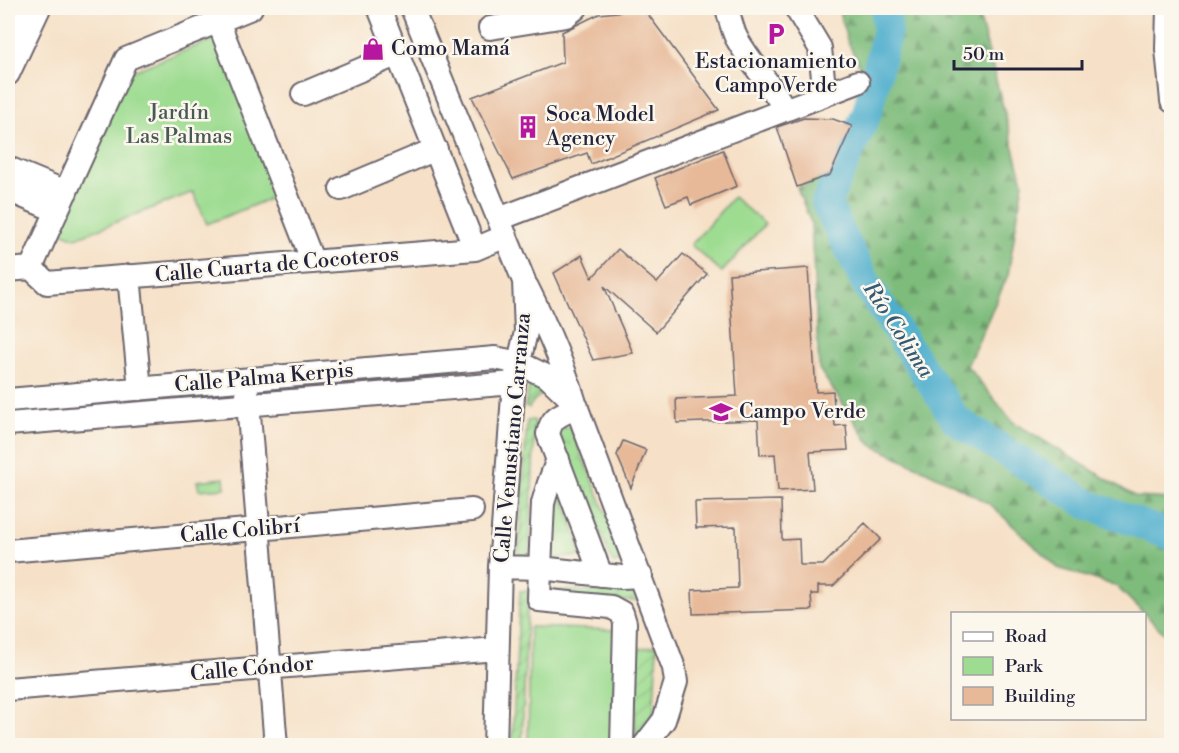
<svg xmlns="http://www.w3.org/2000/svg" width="1179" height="753" font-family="'Libre Bodoni',serif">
<defs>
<pattern id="grass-tufts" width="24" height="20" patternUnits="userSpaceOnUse" patternTransform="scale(1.5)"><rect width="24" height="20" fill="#9ddc91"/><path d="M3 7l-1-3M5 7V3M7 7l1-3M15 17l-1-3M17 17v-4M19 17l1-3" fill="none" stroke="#87bc7e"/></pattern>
<pattern id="forest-firs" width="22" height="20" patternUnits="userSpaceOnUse" patternTransform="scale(1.5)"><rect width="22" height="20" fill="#7ebc7b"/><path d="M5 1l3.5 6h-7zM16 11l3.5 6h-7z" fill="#679866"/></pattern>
<pattern id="garden-furrows" width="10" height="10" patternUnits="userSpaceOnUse" patternTransform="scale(1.5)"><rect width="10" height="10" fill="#9ddc91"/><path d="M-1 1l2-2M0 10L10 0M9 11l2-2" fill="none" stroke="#87bc7e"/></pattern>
</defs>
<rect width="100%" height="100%" fill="#fbf7ec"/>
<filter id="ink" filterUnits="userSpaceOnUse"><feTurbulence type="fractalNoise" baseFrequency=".0167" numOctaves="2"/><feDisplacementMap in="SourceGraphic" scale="12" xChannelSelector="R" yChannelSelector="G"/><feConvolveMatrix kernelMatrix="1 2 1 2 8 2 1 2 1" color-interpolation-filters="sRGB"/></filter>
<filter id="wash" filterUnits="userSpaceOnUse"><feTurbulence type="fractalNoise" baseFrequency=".008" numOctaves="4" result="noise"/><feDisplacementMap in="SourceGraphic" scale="24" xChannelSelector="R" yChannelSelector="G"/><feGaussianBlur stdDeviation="1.35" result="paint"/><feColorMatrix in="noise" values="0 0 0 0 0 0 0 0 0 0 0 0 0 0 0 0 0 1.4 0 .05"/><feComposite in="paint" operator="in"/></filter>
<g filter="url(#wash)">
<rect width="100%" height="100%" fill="#f6e1c8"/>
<path fill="url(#grass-tufts)" stroke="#607f66" stroke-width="1.5" d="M570,427L627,563H613L557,434L561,428Z
M564,497L582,556L552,558L549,499Z"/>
<path fill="url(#forest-firs)" stroke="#506f5b" stroke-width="1.5" d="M838,8H977L1023,182L1008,275L967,366L1013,422L1136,497L1171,499V640L1116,586L1058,568L991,505L951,483L870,444L819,369L811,223L797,187L830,175L870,88L847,40Z"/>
<path fill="#9ddc91" stroke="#607f66" stroke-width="1.5" d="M217,38L279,195L207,224L193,192L76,238L59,231L128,73Z
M733,197L765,224L722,272L691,245Z
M224,478L225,488L199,490L197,481Z
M530,627L617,630L612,745L528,746Z"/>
<path fill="url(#garden-furrows)" stroke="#607f66" stroke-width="1.5" d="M534,380L550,393C540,393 533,400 529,408L525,407L530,382Z
M532,420L535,421L529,561L518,560L527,421Z
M550,590L636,592L640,601L551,600Z
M520,591H528L522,745L512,746Z
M657,645L652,745L635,746L636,649Z"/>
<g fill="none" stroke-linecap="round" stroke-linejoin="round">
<path stroke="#4eaecd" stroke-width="30" d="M886,8L887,31L867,113L826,203L867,285L956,420L1087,504L1172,536"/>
</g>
<g id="blocks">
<path fill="#e7b999" d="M644,9L719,110L591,164L587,153L513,179L472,97L563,62L562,32L599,14Z
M804,118L833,119L852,126L830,175L797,187L777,127Z
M723,150L737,186L691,205L688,197L666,205L655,178Z
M618,249L657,283L683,254L707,274L656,332L604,286L633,353L593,360L554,273L582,255L592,278Z
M808,268L816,392L833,391L835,426L846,425L848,450L810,452L813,489L778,491L775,454L760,455L758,420L677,423L676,399L737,396L729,274Z
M623,441L646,450L631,488L617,455Z
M781,500L782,540L799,539L800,565H823L865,523L881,539L833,586H818V594H811L812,610L693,614L692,590L738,588L736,527L696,528L695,502Z"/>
</g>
</g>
<g filter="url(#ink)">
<use href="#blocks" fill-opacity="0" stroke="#6c656c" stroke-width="1.5"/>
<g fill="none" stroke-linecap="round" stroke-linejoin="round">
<g stroke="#6c656c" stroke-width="26">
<path id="minor" d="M251,8L126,59L31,268L47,283L475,249L506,236
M379,8L475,249
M412,8L524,281L526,332L514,383L500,567L495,746
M727,8C730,18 732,30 737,39C751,64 772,85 785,110
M796,8L820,48L823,78L821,96
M1168,8L1167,49L1172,101
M218,21L313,262
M490,28L566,16L576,8
M8,34L20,8
M8,74L39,8
M303,94L398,54
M8,168L66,192
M341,189L436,149
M8,190L57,211
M499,219L858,82
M8,270L31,268
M129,276L140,389
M527,287C546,325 563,363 575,403L674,668L676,682L664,720L644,746
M247,390L276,746
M8,400L495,358L519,363L548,377L575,403
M577,407C561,415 552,415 548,434L601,575
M8,424L514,383
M8,551L472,510
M500,567L540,568L543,503L549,483L558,459
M8,689L497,649
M622,746L625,623L622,613L611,607L539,600L540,568L622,577L641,576"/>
</g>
<use href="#minor" stroke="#fff" stroke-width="22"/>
</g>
</g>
<defs>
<g id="parking-bare" transform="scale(1.8)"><path d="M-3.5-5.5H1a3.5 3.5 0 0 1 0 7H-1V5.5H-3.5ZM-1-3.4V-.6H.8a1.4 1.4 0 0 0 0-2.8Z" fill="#b5179e" stroke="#fbf7ec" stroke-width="2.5" paint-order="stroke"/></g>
<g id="shop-bare" transform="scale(1.8)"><path d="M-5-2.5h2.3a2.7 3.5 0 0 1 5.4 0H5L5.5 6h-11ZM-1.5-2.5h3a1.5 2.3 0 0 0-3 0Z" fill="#b5179e" stroke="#fbf7ec" stroke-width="2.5" paint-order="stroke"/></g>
<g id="building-bare" transform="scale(1.8)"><path d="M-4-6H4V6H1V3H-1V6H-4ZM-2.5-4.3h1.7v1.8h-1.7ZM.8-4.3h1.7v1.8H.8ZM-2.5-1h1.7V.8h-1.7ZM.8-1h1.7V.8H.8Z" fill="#b5179e" stroke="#fbf7ec" stroke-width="2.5" paint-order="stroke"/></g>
<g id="school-bare" transform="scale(1.8)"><path d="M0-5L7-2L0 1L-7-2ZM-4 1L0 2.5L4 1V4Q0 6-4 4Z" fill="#b5179e" stroke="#fbf7ec" stroke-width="2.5" paint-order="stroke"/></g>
</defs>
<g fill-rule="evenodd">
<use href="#parking-bare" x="776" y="34"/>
<use href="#shop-bare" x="373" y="49"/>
<use href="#building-bare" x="528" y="127"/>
<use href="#school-bare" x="721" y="412"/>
</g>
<g text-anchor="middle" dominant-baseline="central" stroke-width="5" stroke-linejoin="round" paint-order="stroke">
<g font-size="21" fill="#22223b" stroke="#fbf7ec" text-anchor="start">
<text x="391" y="49">Como Mamá</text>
<text x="776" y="62" text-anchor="middle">Estacionamiento<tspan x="776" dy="24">CampoVerde</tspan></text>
<text x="546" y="115">Soca Model<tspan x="546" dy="24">Agency</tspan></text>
<text x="739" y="412">Campo Verde</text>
</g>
<g font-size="21" fill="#475a55" stroke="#fbf7ec">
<text x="179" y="113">Jardín<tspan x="179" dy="24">Las Palmas</tspan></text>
</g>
<g font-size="21" fill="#22223b" stroke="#fbf7ec">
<text transform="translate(277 265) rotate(-5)">Calle Cuarta de Cocoteros</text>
<text transform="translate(264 378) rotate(-5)">Calle Palma Kerpis</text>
<text transform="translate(513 438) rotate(-85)">Calle Venustiano Carranza</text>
<text transform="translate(240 531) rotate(-5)">Calle Colibrí</text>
<text transform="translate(252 669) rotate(-5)">Calle Cóndor</text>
</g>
<g font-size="22" font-style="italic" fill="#345a75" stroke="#fbf7ec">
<text transform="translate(898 330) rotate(57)">Río Colima</text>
</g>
</g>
<rect width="1179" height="753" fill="none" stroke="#fbf7ec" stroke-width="30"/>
<rect x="951" y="612" width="195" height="108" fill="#fbf7ec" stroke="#a4a2a5" stroke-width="1.5"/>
<rect x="963" y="632" width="30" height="9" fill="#ffffff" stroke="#a4a2a5" stroke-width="1.5"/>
<text x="1005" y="642" font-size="18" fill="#22223b">Road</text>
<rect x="963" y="657" width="30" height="18" fill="#9ddc91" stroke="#a4a2a5" stroke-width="1.5"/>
<text x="1005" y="672" font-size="18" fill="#22223b">Park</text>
<rect x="963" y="687" width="30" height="18" fill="#e7b999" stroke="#a4a2a5" stroke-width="1.5"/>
<text x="1005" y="702" font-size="18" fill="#22223b">Building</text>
<path d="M954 60v9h128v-9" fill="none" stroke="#22223b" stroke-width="3"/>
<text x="963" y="60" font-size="18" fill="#22223b" stroke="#fbf7ec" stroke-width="4.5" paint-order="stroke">50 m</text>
</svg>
